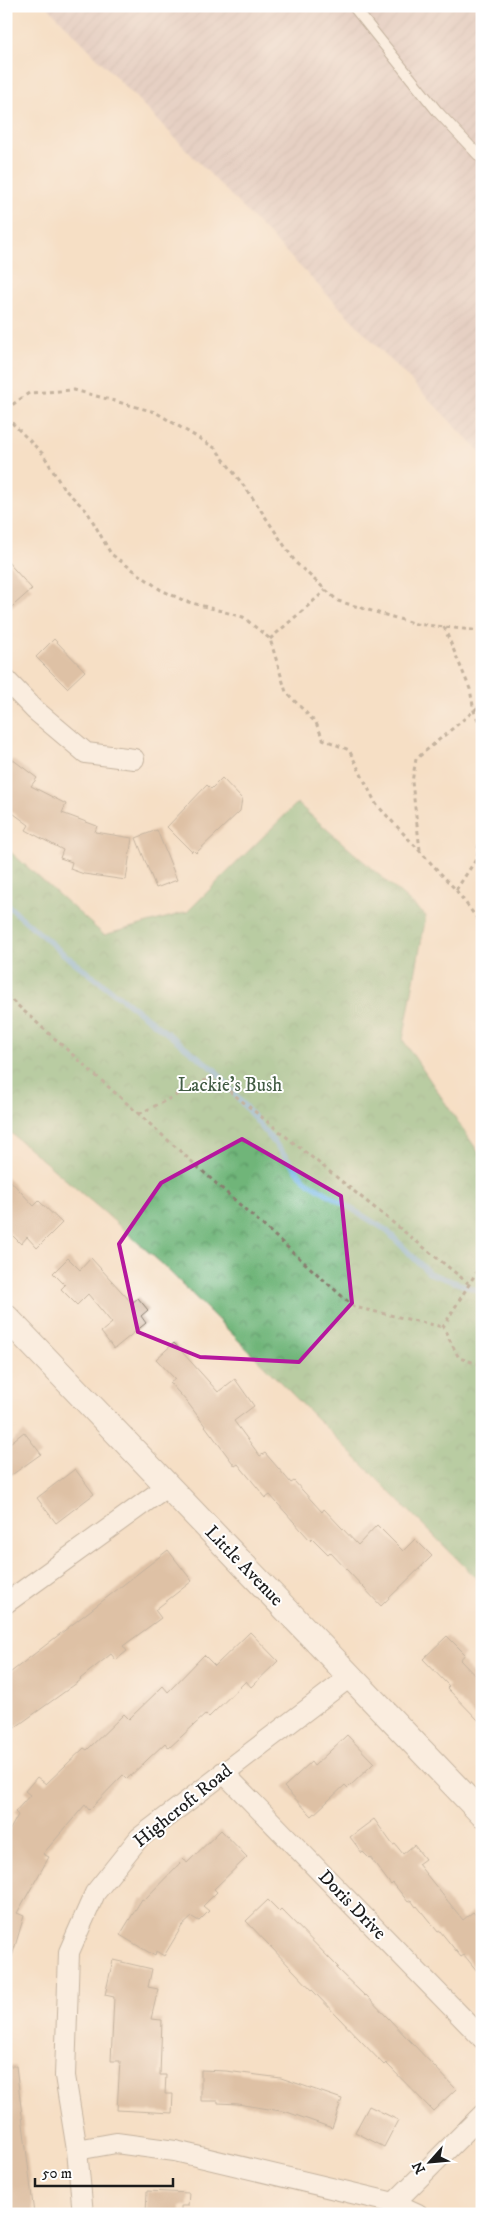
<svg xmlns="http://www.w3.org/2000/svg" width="488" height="2220" font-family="'IM FELL DW Pica',serif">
<defs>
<pattern id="industrial-furrows" width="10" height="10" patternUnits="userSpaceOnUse" patternTransform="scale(1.25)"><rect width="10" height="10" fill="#d2bec1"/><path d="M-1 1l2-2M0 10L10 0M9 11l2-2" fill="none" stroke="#b4a3a5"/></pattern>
<pattern id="forest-crowns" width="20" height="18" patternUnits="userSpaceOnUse" patternTransform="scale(1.25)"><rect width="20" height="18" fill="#6fb579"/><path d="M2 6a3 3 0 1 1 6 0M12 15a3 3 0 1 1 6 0" fill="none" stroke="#5a9262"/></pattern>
</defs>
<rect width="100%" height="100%" fill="#fff"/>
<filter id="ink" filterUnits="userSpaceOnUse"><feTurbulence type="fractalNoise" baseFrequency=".02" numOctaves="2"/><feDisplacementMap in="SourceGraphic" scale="10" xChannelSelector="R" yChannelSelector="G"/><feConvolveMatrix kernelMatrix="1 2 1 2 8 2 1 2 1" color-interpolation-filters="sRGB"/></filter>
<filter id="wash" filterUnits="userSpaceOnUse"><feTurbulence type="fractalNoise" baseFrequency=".0096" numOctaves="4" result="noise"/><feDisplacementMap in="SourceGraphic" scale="20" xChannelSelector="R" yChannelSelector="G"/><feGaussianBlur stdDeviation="1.12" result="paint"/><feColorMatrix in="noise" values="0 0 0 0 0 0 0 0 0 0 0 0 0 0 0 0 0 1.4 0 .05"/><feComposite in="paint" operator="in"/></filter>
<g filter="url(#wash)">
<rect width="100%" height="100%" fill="#f5dfc5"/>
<path fill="url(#industrial-furrows)" d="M47,6H482V454Z"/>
<path fill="url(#forest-crowns)" stroke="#46684a" d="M297,803L426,916L403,1040L479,1153H482V1584L161,1263L105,1213L6,1129V848L104,935L187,912Z"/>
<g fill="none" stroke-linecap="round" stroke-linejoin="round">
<path stroke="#68afdf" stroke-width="5.5" d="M6,904L60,951L215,1070L305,1180L386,1230L429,1273L482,1292"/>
</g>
<g id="blocks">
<path fill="#c19d7e" d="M6,560L32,589L6,612Z
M54,639L85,671L67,688L36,657Z
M12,759L37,778L31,786L66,804L62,813L97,826L95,832L132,838L126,880L84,874L70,869L72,862L60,858L63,850L26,830L29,825L6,808V766Z
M222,778L242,799L240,811L196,853L193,850L192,852L167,827L207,785L211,789Z
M157,830L177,880L156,888L136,838Z
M6,1176L34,1206L39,1201L62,1223L37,1248L27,1237L21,1244L6,1229Z
M68,1258L80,1270L91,1258L132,1303L138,1298L148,1310L141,1316L146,1323L114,1349L101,1332L112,1323L88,1294L77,1305L61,1289L65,1285L53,1273Z
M174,1343L218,1392L235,1379L254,1406L234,1421L260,1456L265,1453L291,1483L294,1481L322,1512L324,1509L358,1545L377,1525L403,1551L415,1539L432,1556L381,1606L330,1552L328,1554L312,1538L310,1540L270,1495L266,1498L238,1464L235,1466L188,1403L170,1383L175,1379L156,1359Z
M24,1432L41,1454L6,1479V1446Z
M75,1469L94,1494L56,1523L37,1498Z
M168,1550L192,1581L155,1610L161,1618L123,1646L127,1651L116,1660L111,1654L80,1679L81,1680L6,1734V1676Z
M250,1632L278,1661L251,1687L246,1681L209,1717L206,1714L169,1748L165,1743L127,1779L123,1775L89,1810L85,1805L43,1854L49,1857L17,1913L24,1916L10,1963L6,1962V1837L18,1815L15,1812L30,1795L25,1791L37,1777L46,1784L84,1748L87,1750L124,1714L129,1719L163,1686L168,1692L204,1655L215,1666Z
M447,1636L465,1654L460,1660L482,1683V1724L447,1688L449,1686L423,1659Z
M347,1735L374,1763L348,1788L345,1785L312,1816L284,1787L311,1762L314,1766Z
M374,1819L393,1845L395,1844L403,1854L414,1845L425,1859L418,1864L463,1920L473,1912L482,1922V1977L464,1955L461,1957L440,1931L438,1932L417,1906L416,1907L411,1900L408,1902L393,1883L391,1885L370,1857L369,1858L363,1852L362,1853L350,1837Z
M221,1830L247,1857L214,1889L217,1892L203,1906L209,1911L199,1921L192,1917L182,1926L164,1956L156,1951L155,1956L120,1935L142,1899L144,1900L184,1859L187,1863Z
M268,1900L279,1911L281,1909L338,1967L336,1968L365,1996L366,1995L456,2089L433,2111L386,2063L384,2065L246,1921Z
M113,1960L152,1969L148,1987L158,1989L151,2019L162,2020L160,2075H166L165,2094H173L172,2113L117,2110L120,2061H111L114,1997L105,1995Z
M6,2066H16L34,2214H6Z
M201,2070L226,2071L281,2078L342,2099L332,2128L287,2112L238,2104L218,2103V2101H201Z
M369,2106L398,2120L384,2147L355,2132Z
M147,2191L189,2193L188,2206H181V2214H146Z"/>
</g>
</g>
<g filter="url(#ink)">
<use href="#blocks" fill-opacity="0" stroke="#887e70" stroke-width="1"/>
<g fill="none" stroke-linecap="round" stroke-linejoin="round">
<g stroke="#887e70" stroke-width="12">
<path id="service" d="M353,6L437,111L482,159"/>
</g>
<g stroke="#887e70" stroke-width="22">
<path id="minor" d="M6,680L35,710L86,753L134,759
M6,1603L166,1487
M223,1772L482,2038
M77,2150L116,2143L175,2151L394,2203L418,2214
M394,2203L482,2115
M83,2214L77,2150L65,2076L69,1952L95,1893L139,1838L351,1676"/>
</g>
<g stroke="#887e70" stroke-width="27">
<path id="tertiary" d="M6,1317L482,1814"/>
</g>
<path stroke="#887e70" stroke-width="3" stroke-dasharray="4 4" stroke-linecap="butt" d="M6,409L29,393L74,390L155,412L215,448L250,494L296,563L338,601L416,624L482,631
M6,417L43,454L63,488L87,511L111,554L161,590L185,601L243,617L270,639L286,692L316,723L323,739L349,750L376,804L456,890L482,925
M444,627L470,689L474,711L482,729
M270,639L326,590
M420,850L412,782L416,759L482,704
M456,890L477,858L482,818
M6,995L354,1307L443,1327
M139,1114L212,1077L468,1283
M482,1263L443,1327L459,1358L482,1365"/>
<use href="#service" stroke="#fff" stroke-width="10"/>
<use href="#minor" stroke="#fff" stroke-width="20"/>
<use href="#tertiary" stroke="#fff" stroke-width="25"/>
</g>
</g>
<path d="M0 0H488V2220H0ZM242,1139L341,1196L352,1303L299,1362L200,1357L138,1332L119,1244L161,1183Z" fill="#f5dfc5" fill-opacity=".55" fill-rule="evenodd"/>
<path fill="none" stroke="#b5179e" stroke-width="4" stroke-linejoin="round" d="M242,1139L341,1196L352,1303L299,1362L200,1357L138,1332L119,1244L161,1183Z"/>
<g text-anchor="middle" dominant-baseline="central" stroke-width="4" stroke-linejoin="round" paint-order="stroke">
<g font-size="19" fill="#425c44" stroke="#fff">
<text x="230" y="1085">Lackie's Bush</text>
</g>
<g font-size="19" fill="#1c1c1c" stroke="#fff">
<text transform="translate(244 1566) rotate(46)">Little Avenue</text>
<text transform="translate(183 1806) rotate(-39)">Highcroft Road</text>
<text transform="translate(352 1905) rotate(46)">Doris Drive</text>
</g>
</g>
<rect width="488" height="2220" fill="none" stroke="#fff" stroke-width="25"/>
<g transform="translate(430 2162) rotate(243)" stroke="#ffffff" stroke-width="4" paint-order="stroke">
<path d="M0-4L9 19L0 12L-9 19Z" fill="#1c1c1c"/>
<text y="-8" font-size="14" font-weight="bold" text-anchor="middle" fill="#1c1c1c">N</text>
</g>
<path d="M35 2178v8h138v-8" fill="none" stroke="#1c1c1c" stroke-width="2.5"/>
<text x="42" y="2178" font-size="15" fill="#1c1c1c" stroke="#ffffff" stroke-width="4" paint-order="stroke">50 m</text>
</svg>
